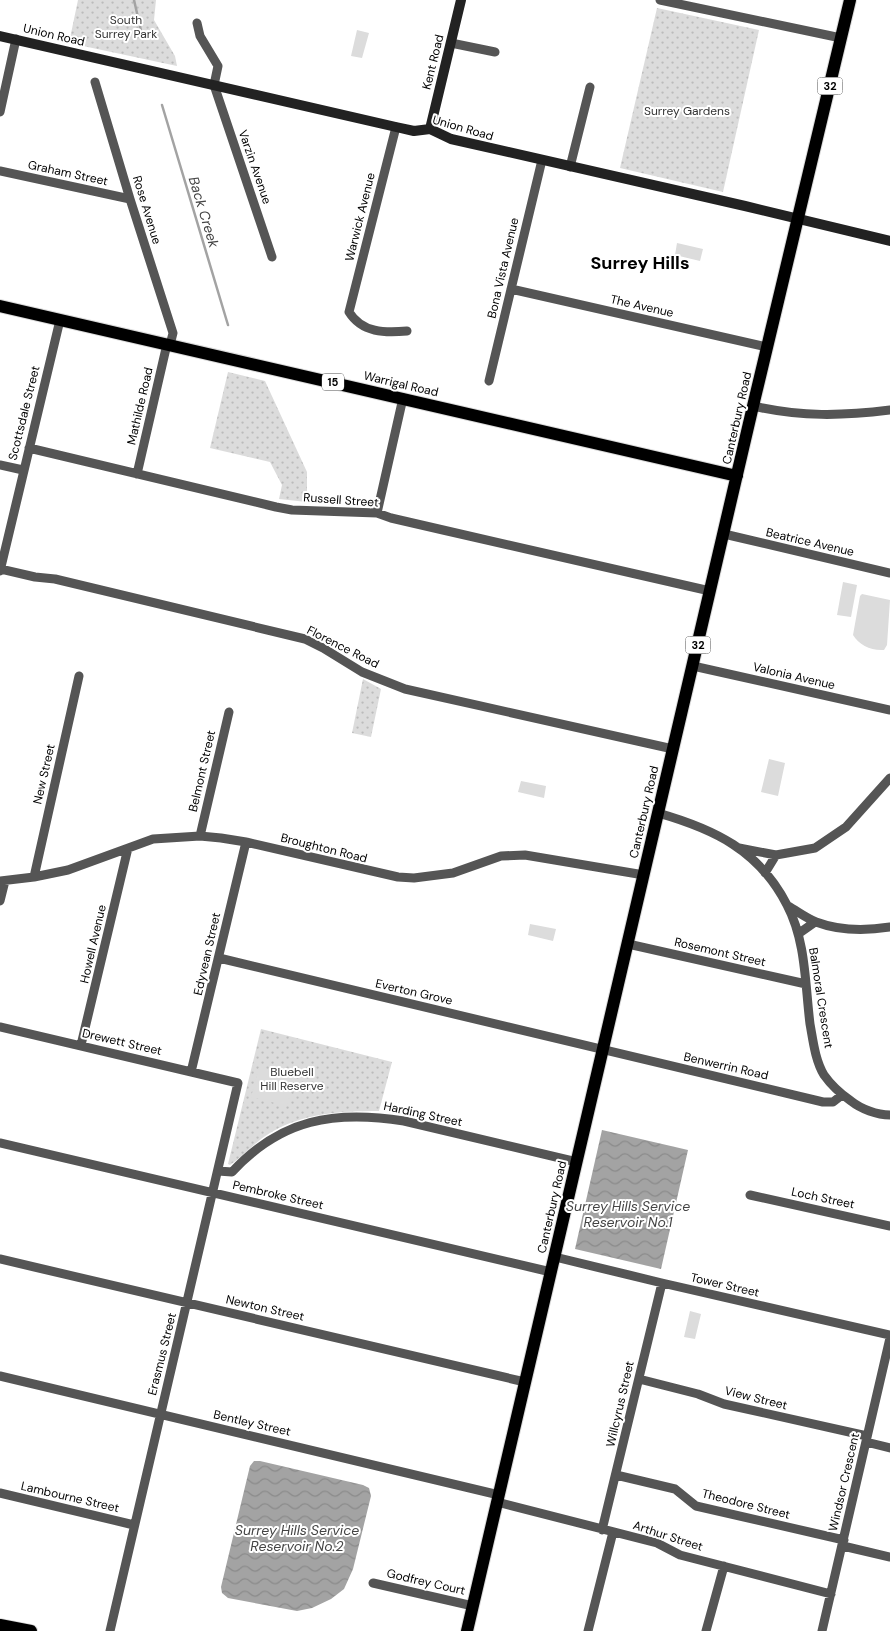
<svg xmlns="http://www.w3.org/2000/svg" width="890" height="1631" font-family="'DM Sans',sans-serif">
<defs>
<pattern id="park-dots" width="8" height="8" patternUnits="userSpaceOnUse" patternTransform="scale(1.25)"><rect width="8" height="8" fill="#dcdcdc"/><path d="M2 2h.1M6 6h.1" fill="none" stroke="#bbb" stroke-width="1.8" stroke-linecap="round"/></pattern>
<pattern id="water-waves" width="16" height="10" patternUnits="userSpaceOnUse" patternTransform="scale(1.25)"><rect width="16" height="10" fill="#a3a3a3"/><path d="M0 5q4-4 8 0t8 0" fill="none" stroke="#8b8b8b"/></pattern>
</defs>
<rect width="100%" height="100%" fill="#fff"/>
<path fill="url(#park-dots)" d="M78,0H156L154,20L175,56L177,66L69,43Z
M657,8L759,30L723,192L620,168Z
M228,372L265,381L307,472V502L279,499L282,485L270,462L210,448Z
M363,679L381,689L371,737L352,733Z
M261,1029L392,1062L379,1111C341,1111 303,1113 270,1133C255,1142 244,1155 230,1165L228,1164Z"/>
<path fill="#dcdcdc" d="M357,30L369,33L362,58L351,56Z
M677,243L703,249L700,261L675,255Z
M843,582L857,585L851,617L837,615Z
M862,594L890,600L887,645L884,650C871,651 859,645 853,635L860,596Z
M769,759L785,763L778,796L761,792Z
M521,781L546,786L544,798L518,792Z
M530,924L556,929L553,941L528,935Z
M259,1067L295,1076L287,1106L251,1097Z
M690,1311L701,1314L695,1339L684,1337Z"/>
<path fill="url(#water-waves)" d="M602,1130L688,1150L661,1269L575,1249Z
M254,1461H260L363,1485L369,1488L371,1496L353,1569L344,1589L331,1599L312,1608L297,1611L228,1598L222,1593L221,1587L250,1466Z"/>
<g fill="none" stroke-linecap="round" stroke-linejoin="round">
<path stroke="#a3a3a3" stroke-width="2.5" d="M134,0L142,35
M162,105L228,325"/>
<g stroke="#dbdbdb" stroke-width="14">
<path id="primary" d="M0,306L737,476
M0,1625L31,1631
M467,1631L753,406L850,0"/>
</g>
<path stroke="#555" stroke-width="9" d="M660,0L841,38
M197,23L200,36L218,66L214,85L272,257
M451,43L495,52
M95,82L130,199L173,333L170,345
M0,112L16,39
M396,127L349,312C362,333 385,333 407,331
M570,167L590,87
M0,171L130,199
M511,289L767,347
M489,381L542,160
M753,406C801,417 842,416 890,410
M29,448L276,507L292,510L377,513L391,518L443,530L710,591
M0,465L23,470
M137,474L167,344
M377,513L403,398
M724,534L890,573
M0,569L35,577L55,579L305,639L323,648L362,672L405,689L673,749
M0,571L60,320
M693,666L890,710
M658,813C714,829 759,850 787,905C806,941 805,984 810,1024C813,1040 815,1060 824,1075C831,1085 841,1094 851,1101C861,1109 877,1115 890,1115
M200,836L229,712
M739,848L776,855L815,848L846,827L890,778
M765,873L776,855
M34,877L79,676
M0,881L34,877L68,870L153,839L200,836L221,838L246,842L398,877L414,878L453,873L501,856L525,855L644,875
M0,901L5,881
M788,906C797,911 806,918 816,922C840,931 865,931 890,927
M798,934L815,922
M628,944L806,984
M219,958L823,1102H833L842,1095
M0,1027L238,1083L110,1631
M81,1045L128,848
M191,1072L246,842
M0,1143L551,1272
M218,1171L232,1172C281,1119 334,1110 404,1121L577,1162
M750,1195L890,1226
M555,1257L662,1283L890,1335
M0,1259L525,1382
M0,1376L499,1495
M639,1379L698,1394L724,1404L867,1436
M866,1442L890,1448
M616,1475L675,1489L696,1506L844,1540
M0,1493L134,1525
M497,1502L657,1543L680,1555L831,1594
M602,1530L662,1283
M843,1546L890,1557
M373,1583L473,1606
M588,1631L613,1532
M706,1631L724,1566
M822,1631L890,1338"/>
<path stroke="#222" stroke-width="10" d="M0,36L396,127L414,131L430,129L451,139L745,206L890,241
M430,129L461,0"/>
<use href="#primary" stroke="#000" stroke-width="12"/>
</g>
<g text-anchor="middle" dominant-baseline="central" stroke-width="4" stroke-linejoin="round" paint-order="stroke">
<g fill="#fff" stroke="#4c4c4c" stroke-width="1">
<rect x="817.5" y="77.5" width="25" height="17" rx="4"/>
<rect x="322" y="373.5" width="22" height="17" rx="4"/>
<rect x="685.5" y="636.5" width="25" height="17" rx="4"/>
</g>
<g font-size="11" font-weight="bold" fill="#000">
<text x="830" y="86">32</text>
<text x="333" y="382">15</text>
<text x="698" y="645">32</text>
</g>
<g font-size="12" fill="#333" stroke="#fff">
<text x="126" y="20">South<tspan x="126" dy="14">Surrey Park</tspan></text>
<text x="687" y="111">Surrey Gardens</text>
<text x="292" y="1072">Bluebell<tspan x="292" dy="14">Hill Reserve</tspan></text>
</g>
<g font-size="12" fill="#000" stroke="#fff">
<text transform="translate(54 35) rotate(13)">Union Road</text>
<text transform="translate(433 62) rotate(-76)">Kent Road</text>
<text transform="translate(463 128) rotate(16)">Union Road</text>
<text transform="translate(255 167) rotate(71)">Varzin Avenue</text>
<text transform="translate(68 173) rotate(12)">Graham Street</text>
<text transform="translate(147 210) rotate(73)">Rose Avenue</text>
<text transform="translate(360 217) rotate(-76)">Warwick Avenue</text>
<text transform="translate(503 268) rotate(-77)">Bona Vista Avenue</text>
<text transform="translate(642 306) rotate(13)">The Avenue</text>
<text transform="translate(401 384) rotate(13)">Warrigal Road</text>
<text transform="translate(140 406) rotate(-77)">Mathilde Road</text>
<text transform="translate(24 413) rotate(-76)">Scottsdale Street</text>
<text transform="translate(737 418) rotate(-77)">Canterbury Road</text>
<text transform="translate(341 500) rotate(4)">Russell Street</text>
<text transform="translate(810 542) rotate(13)">Beatrice Avenue</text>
<text transform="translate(343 647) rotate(27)">Florence Road</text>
<text transform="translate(794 676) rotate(13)">Valonia Avenue</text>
<text transform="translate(202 771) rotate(-77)">Belmont Street</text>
<text transform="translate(44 774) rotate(-77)">New Street</text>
<text transform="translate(644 812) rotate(-77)">Canterbury Road</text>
<text transform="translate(324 848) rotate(14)">Broughton Road</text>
<text transform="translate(93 944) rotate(-77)">Howell Avenue</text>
<text transform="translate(720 952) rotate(13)">Rosemont Street</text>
<text transform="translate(207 954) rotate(-77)">Edyvean Street</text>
<text transform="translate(414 992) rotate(13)">Everton Grove</text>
<text transform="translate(821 998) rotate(81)">Balmoral Crescent</text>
<text transform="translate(122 1042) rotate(13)">Drewett Street</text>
<text transform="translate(726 1066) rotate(13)">Benwerrin Road</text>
<text transform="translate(423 1114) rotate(12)">Harding Street</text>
<text transform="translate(278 1195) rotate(13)">Pembroke Street</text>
<text transform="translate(823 1198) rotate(12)">Loch Street</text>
<text transform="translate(552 1207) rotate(-77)">Canterbury Road</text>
<text transform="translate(725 1285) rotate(13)">Tower Street</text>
<text transform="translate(265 1308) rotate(13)">Newton Street</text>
<text transform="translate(162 1354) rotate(-76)">Erasmus Street</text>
<text transform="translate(756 1398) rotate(14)">View Street</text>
<text transform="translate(620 1404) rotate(-77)">Willcyrus Street</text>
<text transform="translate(252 1423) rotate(13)">Bentley Street</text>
<text transform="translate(844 1482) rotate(-77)">Windsor Crescent</text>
<text transform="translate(70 1497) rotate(13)">Lambourne Street</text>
<text transform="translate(746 1504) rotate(14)">Theodore Street</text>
<text transform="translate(668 1536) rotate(18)">Arthur Street</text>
<text transform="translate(426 1582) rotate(13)">Godfrey Court</text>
</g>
<g font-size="14" font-style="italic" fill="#444" stroke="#fff">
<text transform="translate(204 212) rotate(73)">Back Creek</text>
<text x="628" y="1206">Surrey Hills Service<tspan x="628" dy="16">Reservoir No.1</tspan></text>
<text x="297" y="1530">Surrey Hills Service<tspan x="297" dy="16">Reservoir No.2</tspan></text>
</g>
<g font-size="18" font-weight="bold" fill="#000" stroke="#fff">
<text x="640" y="263">Surrey Hills</text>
</g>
</g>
</svg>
